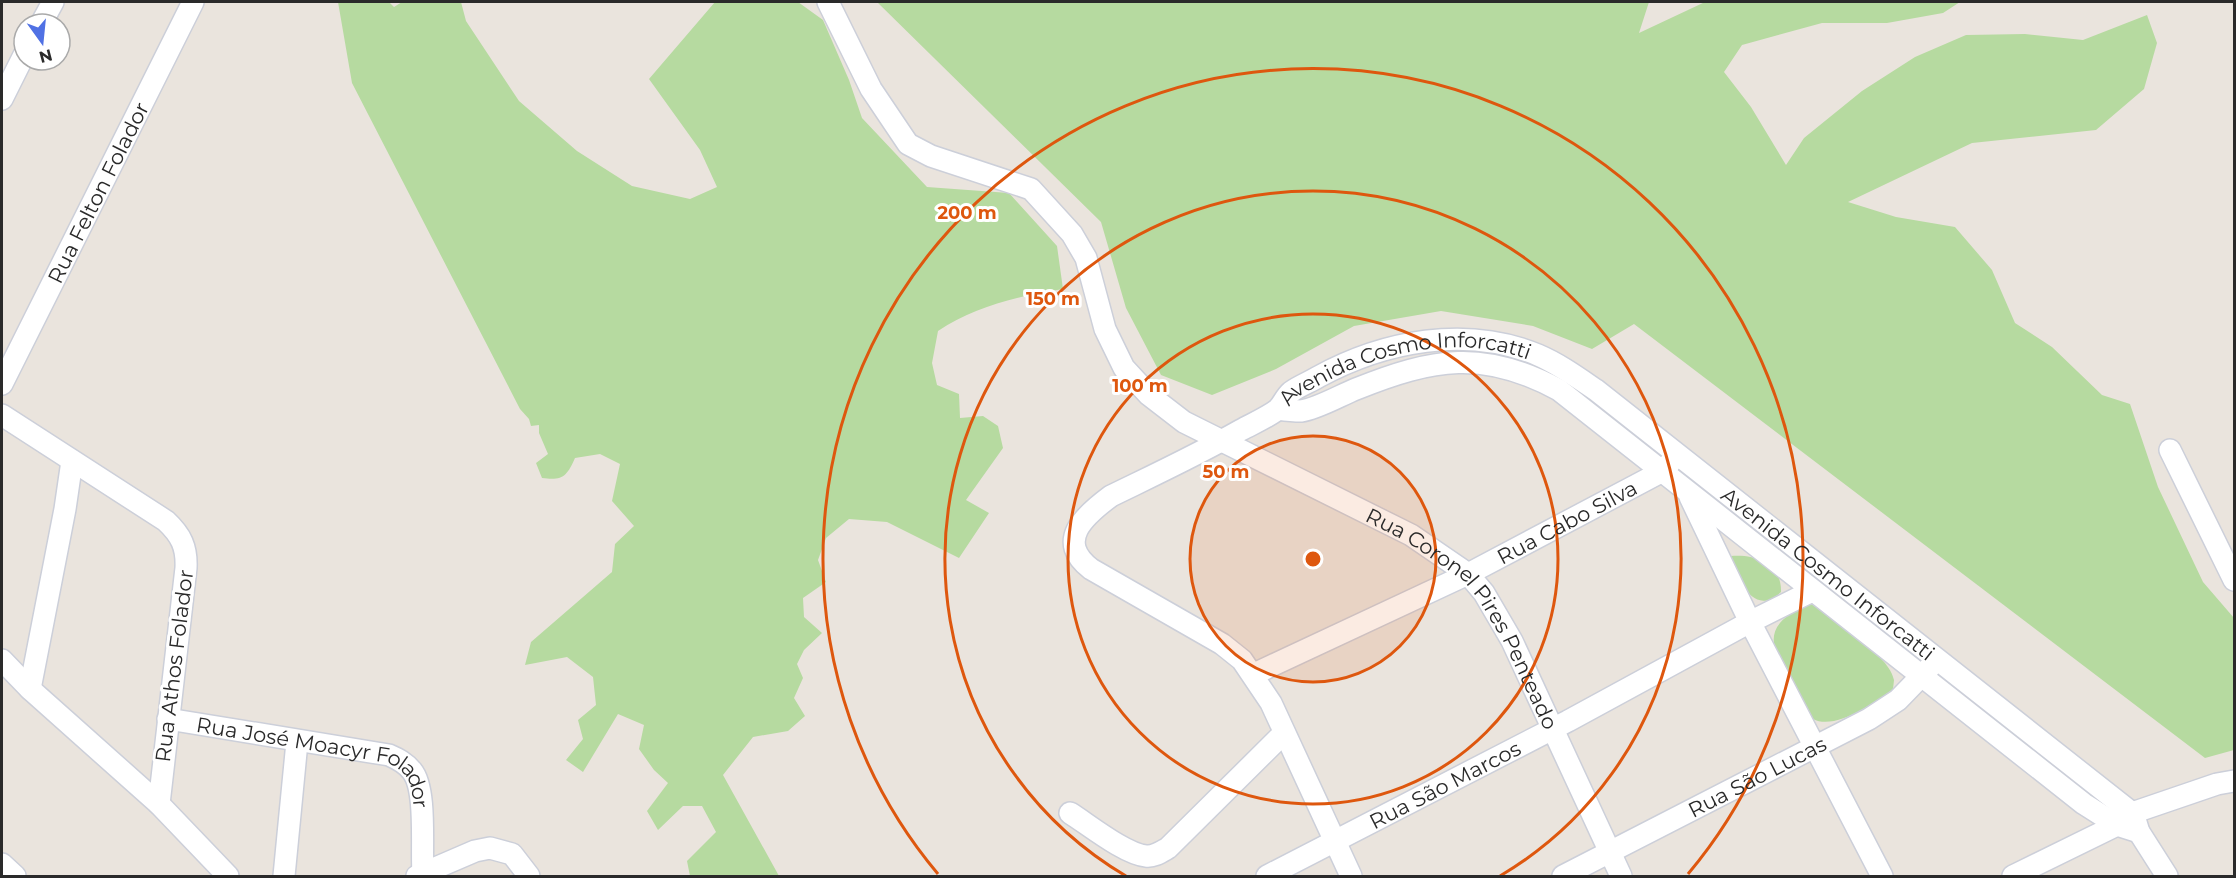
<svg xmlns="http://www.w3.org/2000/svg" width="2236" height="878" font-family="Montserrat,sans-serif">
<rect width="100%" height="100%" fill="#eae4dd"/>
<path fill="#b6daa0" d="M338,2H389L394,7L402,2H461L466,21L519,101L577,151L632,186L690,199L717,187L700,150L649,79L715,2H798L823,20L849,80L862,118L927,187L1009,193L1057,246L1063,289C1019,296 976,306 938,331L932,363L937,385L959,394L960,418L983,416L998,426L1003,448L966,500L989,513L959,558L887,522L849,519L826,538L818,560L826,582L803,598L804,617L822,633L804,650L797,664L803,678L794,698L805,716L788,731L753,737L723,775L779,876H690L687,861L716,832L702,806H683L658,830L647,811L668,783L654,770L639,749L644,725L618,714L583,772L566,760L583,739L578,720L596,705L593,677L567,657L525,665L531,642L612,572L615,544L634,526L612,501L620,464L600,454L575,458C567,476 563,481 542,478L536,463L548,454L539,433V425L531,426L529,419L520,409L352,83Z
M877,2H1649L1639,33L1705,2H1960L1943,13L1887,23H1822L1742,45L1724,72L1751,107L1786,165L1804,138L1862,91L1915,57L1966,35L2025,34L2083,40L2147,15L2157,43L2144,89L2096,130L1972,143L1848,202L1896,217L1955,227L1992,270L2015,323L2052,347L2102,395L2130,404L2158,487L2203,582L2234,618V750L2205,758L1634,324L1592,349L1533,326L1441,311L1354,326L1276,369L1212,395L1161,375L1126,308L1101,222Z
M1731,556C1756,554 1782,564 1781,592C1753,618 1739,579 1729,559Z
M1814,604C1833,615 1891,658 1894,680C1894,681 1893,689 1893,689C1876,702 1835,731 1813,719C1802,713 1797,694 1792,684C1781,661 1761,638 1785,618C1795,610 1801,605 1814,604Z"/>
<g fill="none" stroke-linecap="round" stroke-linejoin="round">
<g stroke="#cccfd9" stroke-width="24">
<g id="minor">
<path id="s1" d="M828,2L871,89L908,144L931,156L1031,189L1072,234L1086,258L1105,329L1124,368L1149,395L1184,422L1411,535L1468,574L1484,593L1512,641L1621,876"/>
<path d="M41,24L53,2"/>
<path d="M2,99L24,55"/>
<path id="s2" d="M2,384L193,2"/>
<path d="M1278,409C1285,410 1294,411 1301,411C1317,409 1341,395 1356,389C1433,358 1484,349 1559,390L2084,804L2117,825L2139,832"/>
<path d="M2,415L166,521C181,535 187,547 186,568L159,804"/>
<path d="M2170,450L2234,580"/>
<path d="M1690,497L1750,622L1882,876"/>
<path d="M2,660L30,689L159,804L228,876"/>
<path id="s3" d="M1254,674L1468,574L1661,472L1670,463"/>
<path d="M30,689L65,509L72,461"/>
<path id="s4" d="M168,719L389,755C398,759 406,763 412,771C427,789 421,849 423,873"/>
<path d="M1070,813C1089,825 1125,854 1146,856C1154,857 1161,852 1168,848L1284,733"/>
<path d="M2135,819L2139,832L2167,876"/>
<path d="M2,864L15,876"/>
<path d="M284,876L297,742"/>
<path d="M417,876L475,851L490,848L512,854L529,876"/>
<path id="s5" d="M1267,876L1568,721L1750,622L1812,591"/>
<path id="s6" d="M1351,876L1271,703L1242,660L1222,644L1091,569C1055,541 1084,516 1111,496C1154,475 1199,454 1241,430C1252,424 1266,418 1277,410C1282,406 1285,397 1291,392C1299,386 1310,382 1318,377C1384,341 1466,325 1538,355C1559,364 1577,377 1596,390L2132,813"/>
<path id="s7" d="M1563,876L1869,719L1898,700L1930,667"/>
<path d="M2013,876L2117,825L2132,813L2217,784L2234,781"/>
</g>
</g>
<use href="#minor" stroke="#fff" stroke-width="21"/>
</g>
<circle cx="1313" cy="559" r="123" fill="#de570e" fill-opacity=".12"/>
<g fill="none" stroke="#de570e" stroke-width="3">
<circle cx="1313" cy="559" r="123"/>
<circle cx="1313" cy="559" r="245"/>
<path d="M1126 876A368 368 0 1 1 1500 876"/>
<path d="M938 874A490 490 0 1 1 1688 874"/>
</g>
<g text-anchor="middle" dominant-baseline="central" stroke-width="6" stroke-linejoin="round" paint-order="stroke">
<g font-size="21" fill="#2a2a2a" stroke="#fff">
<text stroke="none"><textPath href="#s2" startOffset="214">Rua Felton Folador</textPath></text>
<text stroke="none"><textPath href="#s6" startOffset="842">Avenida Cosmo Inforcatti</textPath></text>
<text stroke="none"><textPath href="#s3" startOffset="348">Rua Cabo Silva</textPath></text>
<text stroke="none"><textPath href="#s6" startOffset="1346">Avenida Cosmo Inforcatti</textPath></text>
<text stroke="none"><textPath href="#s1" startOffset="933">Rua Coronel Pires Penteado</textPath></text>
<text transform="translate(174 666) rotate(-83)">Rua Athos Folador</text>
<text stroke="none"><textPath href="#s4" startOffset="160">Rua José Moacyr Folador</textPath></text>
<text stroke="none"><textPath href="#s7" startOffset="218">Rua São Lucas</textPath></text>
<text stroke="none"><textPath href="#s5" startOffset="200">Rua São Marcos</textPath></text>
</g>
</g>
<circle cx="1313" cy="559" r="9" fill="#de570e" stroke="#fff" stroke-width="3"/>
<g font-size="18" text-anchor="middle" font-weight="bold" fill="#de570e" stroke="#fff" stroke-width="6" stroke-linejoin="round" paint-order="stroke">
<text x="967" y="219">200 m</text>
<text x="1053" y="305">150 m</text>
<text x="1140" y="392">100 m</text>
<text x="1226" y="478">50 m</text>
</g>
<rect width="2236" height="878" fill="none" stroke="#2a2a2a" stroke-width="6"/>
<g transform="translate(42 42) rotate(165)"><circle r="28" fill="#ffffff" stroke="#aaaaaa" stroke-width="1.5"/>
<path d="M0-4.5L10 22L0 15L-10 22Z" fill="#5071e4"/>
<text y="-9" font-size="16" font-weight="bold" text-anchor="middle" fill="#2a2a2a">N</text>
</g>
</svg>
